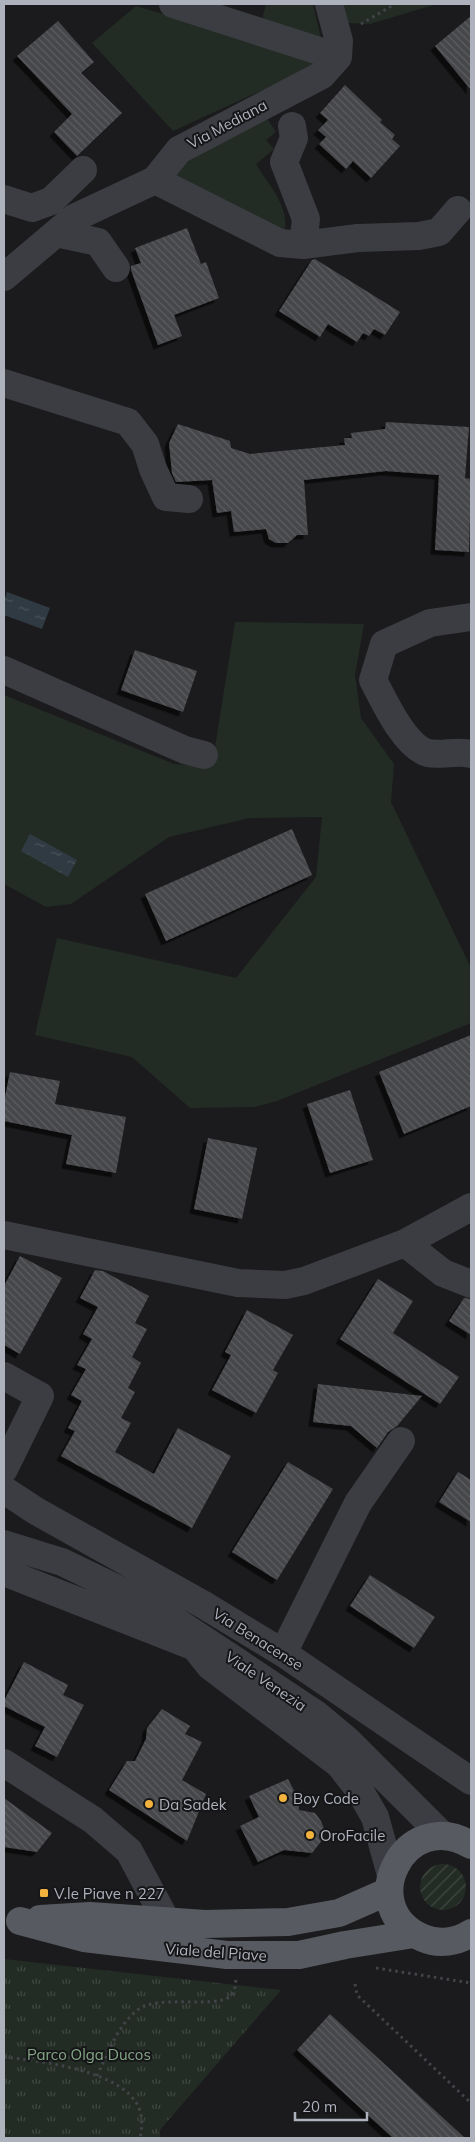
<svg xmlns="http://www.w3.org/2000/svg" width="475" height="2142" font-family="Mulish,sans-serif">
<defs>
<pattern id="park-tufts" width="24" height="20" patternUnits="userSpaceOnUse" patternTransform="scale(1.25)"><rect width="24" height="20" fill="#222c24"/><path d="M3 7l-1-3M5 7V3M7 7l1-3M15 17l-1-3M17 17v-4M19 17l1-3" fill="none" stroke="#404842"/></pattern>
<pattern id="garden-furrows" width="10" height="10" patternUnits="userSpaceOnUse" patternTransform="scale(1.25)"><rect width="10" height="10" fill="#222c24"/><path d="M-1 1l2-2M0 10L10 0M9 11l2-2" fill="none" stroke="#404842"/></pattern>
<pattern id="water-ripples" width="26" height="14" patternUnits="userSpaceOnUse" patternTransform="scale(1.25)"><rect width="26" height="14" fill="#303a42"/><path d="M2 4q2-2 4 0t4 0M15 11q2-2 4 0t4 0" fill="none" stroke="#4b545b"/></pattern>
<pattern id="building-back-hatch" width="6" height="6" patternUnits="userSpaceOnUse" patternTransform="scale(1.25)"><rect width="6" height="6" fill="#45464a"/><path d="M-1 5l2 2M0 0l6 6M5-1l2 2" fill="none" stroke="#5d5e62"/></pattern>
<filter id="shadow"><feDropShadow dx="-4.5" dy="4.5" stdDeviation="0" flood-color="#0009"/></filter>
</defs>
<rect width="100%" height="100%" fill="#1b1b1d"/>
<path fill="#222c24" d="M266,4H313L322,43L262,20Z
M340,4H437L370,24L346,23Z
M136,6L318,60L315,66L173,131L92,43Z
M265,116L276,132L266,140L274,149L256,164C269,185 289,206 285,231L188,188L174,174L182,161Z
M235,622L364,624L355,675L361,718L394,764L391,802L471,968V1023L277,1101L255,1107L190,1108L132,1057L35,1035L57,938L236,978L316,877L322,817L250,818L169,837L71,904L46,907L4,884V695L174,764L212,766Z"/>
<path fill="url(#park-tufts)" d="M4,1959L281,1990L159,2131L161,2138H4Z"/>
<path fill="url(#garden-furrows)" d="M420 1887a23 23 0 1 1 46 0a23 23 0 1 1-46 0Z"/>
<path fill="url(#water-ripples)" d="M7,592L50,608L42,629L4,615V601Z
M30,834L77,860L68,877L21,851Z"/>
<path fill="url(#building-back-hatch)" filter="url(#shadow)" d="M471,16V90L435,46Z
M58,21L94,62L81,73L122,113L77,156L54,132L72,114L17,56Z
M345,85L382,120L380,122L395,135L392,139L400,146L371,178L353,161L346,169L319,144L326,137L318,130L328,120L320,113Z
M187,228L201,264L206,262L219,298L174,315L182,336L158,345L131,270V266L141,263L135,248Z
M315,259L400,312L385,335L374,329L369,336L363,333L357,342L328,324L320,337L279,311L312,260Z
M386,422L469,427L465,478L471,479L469,552L435,550L439,475L386,471L304,480L308,535H297L288,543H276L269,539L266,529L234,532L231,511L217,513L212,480L176,482L172,473L169,443L178,424L230,441L231,448L250,454L345,445L344,438H352L351,433L385,429Z
M135,650L197,671L183,712L121,690Z
M292,829L312,875L166,941L145,894Z
M471,1035V1106L404,1134L379,1072Z
M10,1072L60,1081L55,1104L126,1117L116,1173L66,1164L72,1135L4,1121V1102Z
M350,1090L373,1160L330,1173L307,1104Z
M208,1138L257,1148L242,1219L194,1209Z
M20,1256L62,1278L20,1354L4,1345V1286Z
M95,1270L103,1271L149,1296L135,1323L147,1329L132,1357L141,1363L128,1388L135,1392L121,1418L131,1423L115,1452L154,1474L178,1428L231,1456L192,1528L61,1456L75,1431L68,1428L82,1401L71,1395L86,1369L77,1365L92,1339L83,1334L98,1307L80,1298Z
M378,1279L413,1301L393,1333L459,1377L440,1404L340,1339Z
M464,1298L471,1299V1335L449,1321Z
M247,1310L293,1335L273,1370L278,1373L256,1413L212,1390L231,1355L225,1352Z
M318,1384L422,1396L397,1426L388,1432L377,1448L351,1426L313,1422Z
M288,1462L333,1489L277,1580L232,1552Z
M458,1472L471,1480V1522L439,1502Z
M370,1575L435,1617L414,1648L350,1606Z
M24,1662L68,1685L63,1695L84,1705L57,1757L35,1746L45,1727L4,1706V1701Z
M162,1709L190,1726L185,1734L202,1742L182,1780L206,1794L187,1841L109,1790L127,1761H135L146,1739L147,1728Z
M288,1779L298,1798L299,1810L315,1813L321,1821L325,1831L323,1839L312,1853L284,1850L258,1862L240,1826L259,1817L249,1796Z
M4,1798L52,1833L37,1852L4,1847Z
M330,2014L465,2138H393L297,2050Z"/>
<g fill="none" stroke-linecap="round" stroke-linejoin="round">
<path stroke="#424449" stroke-width="3" stroke-dasharray="2.5 4" stroke-linecap="butt" d="M361,24L395,4
M376,1968L471,1983
M355,1984L357,1995L471,2103
M4,2057C39,2061 123,2070 139,2108C143,2118 142,2128 140,2138
M97,2076C108,2053 118,2024 139,2009C158,1995 215,2008 229,1997C235,1993 235,1987 236,1980"/>
<path stroke="#3c3d42" stroke-width="28" d="M173,4L338,57
M292,126L294,138L284,162L306,219L303,245
M155,180L280,243L303,245L358,238L419,236L439,232L458,210
M4,199L32,208L51,201L83,170
M56,233L98,242L116,268
M4,277L74,218L155,180L179,150L322,75L338,57L339,41L329,4
M4,383L128,422L145,444L153,469L166,497L189,499
M471,617L430,623L384,644L373,680C384,701 405,747 428,753C442,756 457,750 471,754
M4,670L185,750L204,755
M4,1235L238,1283L285,1285L304,1281L405,1243L471,1207
M405,1243L443,1273L471,1284
M4,1376L40,1396L4,1469
M4,1490L36,1511L204,1605L283,1653L471,1781
M4,1544L62,1562L151,1605L233,1659L317,1715L347,1740L443,1836
M4,1572L195,1647L210,1666L339,1764L360,1791L375,1817L391,1875
M283,1653L358,1503L401,1441
M4,1763L93,1820L129,1851L176,1939"/>
<path stroke="#585a61" stroke-width="28" d="M471,1845C404,1805 353,1909 423,1938C439,1945 457,1942 471,1933
M40,1919L90,1916L205,1924L288,1922L339,1913L389,1891
M20,1921L84,1938L227,1955H299L345,1945L414,1934"/>
</g>
<g fill="#f3b23d" stroke="#161618" stroke-width="2">
<circle cx="283" cy="1798" r="5"/>
<circle cx="149" cy="1804" r="5"/>
<circle cx="310" cy="1835" r="5"/>
<rect x="39" y="1888" width="10" height="10" rx="2.5"/>
</g>
<g text-anchor="middle" dominant-baseline="central" stroke-width="4" stroke-linejoin="round" paint-order="stroke">
<g font-size="15" fill="#aeb2bd" stroke="#161618">
<text transform="translate(227 124) rotate(-28)">Via Mediana</text>
<text transform="translate(258 1639) rotate(32)">Via Benacense</text>
<text transform="translate(266 1681) rotate(34)">Viale Venezia</text>
<text transform="translate(216 1952) rotate(4)">Viale del Piave</text>
</g>
<g font-size="15" fill="#aeb2bd" stroke="#161618" text-anchor="start">
<text x="293" y="1798">Boy Code</text>
<text x="159" y="1804">Da Sadek</text>
<text x="320" y="1835">OroFacile</text>
<text x="54" y="1893">V.le Piave n 227</text>
</g>
<g font-size="15" fill="#85a786" stroke="#161618">
<text x="89" y="2054">Parco Olga Ducos</text>
</g>
</g>
<rect width="475" height="2142" fill="none" stroke="#aeb2bd" stroke-width="10"/>
<path d="M295 2112v8h72v-8" fill="none" stroke="#aeb2bd" stroke-width="2.5"/>
<text x="302" y="2112" font-size="15" fill="#aeb2bd" stroke="#161618" stroke-width="4" paint-order="stroke">20 m</text>
</svg>
